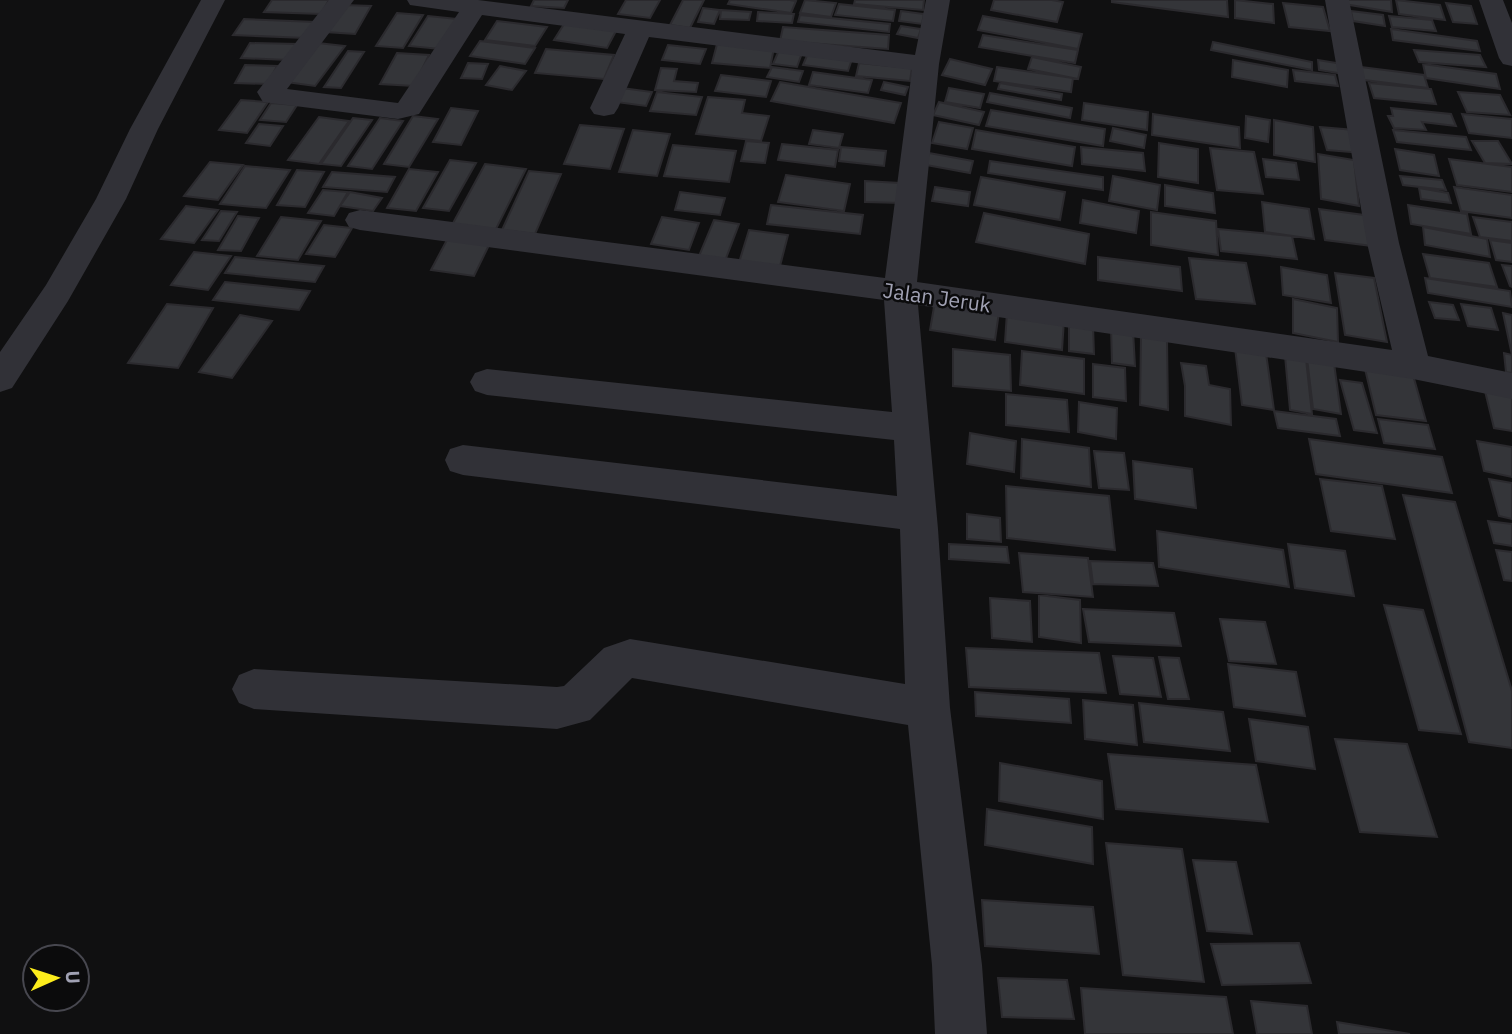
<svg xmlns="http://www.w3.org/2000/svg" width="1512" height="1034" font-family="'IBM Plex Sans',sans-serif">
<rect width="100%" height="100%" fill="#101011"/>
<path fill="#343539" stroke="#2b2a2e" stroke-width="2" d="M272,0H329L321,14L264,12Z
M534,0H568L564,8L531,6Z
M626,0H660L650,18L618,14Z
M683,0H704L690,28L670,25Z
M730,0H790L796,1L791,13L728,4Z
M805,0L836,3L831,17L800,13Z
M855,0H924L923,10L854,4Z
M994,0H1052L1063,2L1057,22L991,10Z
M1112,0H1227L1228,17L1112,2Z
M1235,0L1273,4L1274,23L1235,18Z
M1343,0H1391L1392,12L1344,4Z
M1396,0L1440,5L1445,20L1399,14Z
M1283,3L1323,7L1330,31L1289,27Z
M1446,3L1471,6L1477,24L1453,22Z
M839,4L895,10L893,21L835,15Z
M344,5L371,6L355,34L326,32Z
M703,8L720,10L714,24L698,22Z
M721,10L751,12L749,20L720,19Z
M901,11L924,14L922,24L899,21Z
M1351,11L1383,15L1385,26L1353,21Z
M758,12L794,14L792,23L757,21Z
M397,13L423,15L403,48L376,46Z
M800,15L890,24L889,32L798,22Z
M428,16L458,19L440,49L409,46Z
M983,16L1082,34L1078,49L978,30Z
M1389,16L1432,20L1436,31L1392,27Z
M244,19L315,22L305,38L233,35Z
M497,21L547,27L535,46L485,40Z
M564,24L616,31L607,48L554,40Z
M901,26L921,29L918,38L897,34Z
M783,27L889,35L888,49L780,41Z
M1391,29L1477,41L1480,51L1393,40Z
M983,35L1078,50L1075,63L979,47Z
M480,41L535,48L525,64L470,56Z
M1213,42L1312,62V70L1211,50Z
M250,43L297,44L288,60L241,58Z
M318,43L345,46L315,86L286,82Z
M717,44L774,48L770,68L712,63Z
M668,45L706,49L700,64L662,60Z
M546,49L614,55L604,79L535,73Z
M779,50L802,53L797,67L773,64Z
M1414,50L1480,55L1486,67L1419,62Z
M348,51L364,52L341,88L324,87Z
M397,53L429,55L414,86L380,84Z
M808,53L852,59L848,71L803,65Z
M1032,57L1081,67L1078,79L1028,69Z
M950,59L992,69L985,85L942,75Z
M1233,60L1288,70L1287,87L1232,77Z
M1318,60L1343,64L1344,74L1319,70Z
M468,63L488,64L482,79L461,78Z
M859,63L912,68L910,81L856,76Z
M1423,64L1496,74L1500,89L1426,78Z
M245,65L277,66L268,84L235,83Z
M500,66L526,71L512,90L486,85Z
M772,67L803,71L799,82L767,77Z
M997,67L1073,78L1071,92L994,81Z
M1361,67L1424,75L1428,88L1364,80Z
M661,68L677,69L674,81L698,83L696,92L655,90Z
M1293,70L1335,75L1338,86L1295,81Z
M813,72L872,80L868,93L809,85Z
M721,75L771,81L766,97L715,91Z
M780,82L901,103L894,123L771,101Z
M884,82L908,87L905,95L881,90Z
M1000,83L1062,94L1061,100L998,89Z
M1369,83L1431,89L1436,104L1374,98Z
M622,88L652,92L646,106L616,102Z
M949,88L984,94L980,108L945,102Z
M657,92L702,97L696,115L650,111Z
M1458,92L1500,95L1510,115L1467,112Z
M990,93L1072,108L1070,118L987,102Z
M708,97L745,100L742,113L769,116L761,141L696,134Z
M241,100L268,102L247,133L219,130Z
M939,102L984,112L979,125L933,115Z
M271,103L297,105L286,122L260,120Z
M1084,103L1148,112L1147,130L1082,120Z
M451,108L478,111L461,145L433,142Z
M1391,108L1451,114L1456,126L1422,122L1426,130L1394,128L1388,116H1393Z
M991,110L1105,129L1103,146L986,126Z
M1153,114L1239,127L1240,148L1152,135Z
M1462,114L1512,119V138L1469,133Z
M413,116L438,119L409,167L384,164Z
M1246,116L1270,120L1268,142L1245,138Z
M319,117L349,121L319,164L288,160Z
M353,118L372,120L341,166L321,164Z
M380,118L403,121L372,169L348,166Z
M1274,120L1313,127L1315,162L1274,155Z
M939,122L973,128L967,149L932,143Z
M259,124L283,126L270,146L246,143Z
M580,125L624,129L610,169L564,164Z
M1320,127L1355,130L1362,153L1327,150Z
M1113,128L1146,135L1144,148L1110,141Z
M633,130L670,134L657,176L619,172Z
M813,130L843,134L839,148L809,144Z
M976,130L1075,147L1072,166L972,149Z
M1393,130L1466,137L1471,150L1397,142Z
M746,141L769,143L765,163L741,161Z
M1472,141H1498L1512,164L1485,163Z
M1159,143L1198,149V183L1158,177Z
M782,144L838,150L835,167L778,160Z
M673,145L736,151L729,182L664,176Z
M841,147L886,151L884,166L839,161Z
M1081,147L1143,153L1145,171L1082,164Z
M1210,148L1254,152L1263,194L1217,190Z
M1395,149L1434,155L1439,176L1400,170Z
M929,153L973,161L970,173L926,165Z
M1318,154L1354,160L1359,206L1321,199Z
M1263,159L1296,163L1299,180L1266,177Z
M1449,159L1512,167V192L1457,185Z
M450,160L476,163L449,211L423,208Z
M990,161L1103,177V190L988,173Z
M210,162L243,165L218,200L184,196Z
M485,164L526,169L495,231L452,225Z
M245,166L290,170L266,208L220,204Z
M409,169L438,172L416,211L387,208Z
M297,170L324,172L305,207L277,205Z
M529,171L561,174L535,234L502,230Z
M332,172L395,177L387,192L323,187Z
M786,175L850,184L844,211L778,202Z
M1113,176L1160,185L1157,210L1109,201Z
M1400,176L1442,180L1446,190L1403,185Z
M981,177L1065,192L1060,220L974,205Z
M865,181L900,183L901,203L865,202Z
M1165,185L1213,193L1215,213L1165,206Z
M935,187L970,192L968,206L932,201Z
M1454,187L1512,195V218L1461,211Z
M1419,188L1448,193L1451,203L1421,199Z
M323,190L348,192L334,216L308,213Z
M350,192L382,198L373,211L340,206Z
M680,192L725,198L720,215L675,210Z
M1083,200L1139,211L1136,233L1080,223Z
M1262,202L1309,209L1314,239L1265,232Z
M771,205L863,215L860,234L767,224Z
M1408,205L1467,214L1471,234L1411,224Z
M186,206L218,210L194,243L161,239Z
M1319,209L1364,215L1372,246L1325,240Z
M221,211L237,212L219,241L202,240Z
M1151,212L1216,221L1218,255L1151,245Z
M984,213L1089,234L1085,264L976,242Z
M238,216L259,218L241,251L218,250Z
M281,217L321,221L298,260L257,256Z
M662,217L699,223L689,250L651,244Z
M1473,217L1512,222V241L1480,237Z
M714,220L739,224L725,261L699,256Z
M324,225L352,228L335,257L306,254Z
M1423,227L1487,239L1490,257L1425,245Z
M1218,229L1292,236L1297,259L1221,251Z
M749,230L788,235L778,274L737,269Z
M448,238L490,243L474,276L431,270Z
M1490,240L1512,243V262L1496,260Z
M194,252L231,256L208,290L171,285Z
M1423,254L1489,263L1497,287L1430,278Z
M235,257L324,266L315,282L225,273Z
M1098,257L1180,267L1182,291L1098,280Z
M1189,258L1246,263L1255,304L1196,299Z
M1502,265L1512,266V287L1510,286Z
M1281,267L1327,275L1331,303L1283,295Z
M1335,273L1374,278L1387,342L1345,335Z
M1425,278L1510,291L1512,307L1428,293Z
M225,282L310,291L299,310L213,300Z
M1293,299L1337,308L1338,342L1293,333Z
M935,301L999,312L995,340L930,330Z
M1429,302L1453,305L1459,320L1435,318Z
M167,304L213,308L178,368L128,363Z
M1461,304L1491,308L1498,330L1468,326Z
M1007,312L1064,320L1062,350L1005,342Z
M1503,313L1512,315V373L1506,372L1504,353L1512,355Z
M240,315L272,321L232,378L199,372Z
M1069,322L1093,325L1094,354L1069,351Z
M1111,327L1133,330L1135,366L1112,363Z
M1141,336L1167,340L1168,410L1140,405Z
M1235,348L1266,353L1274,410L1242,405Z
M953,349L1010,355L1011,391L953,386Z
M1022,351L1084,359V394L1020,385Z
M1285,356L1306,359L1312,414L1290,410Z
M1307,358L1334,363L1341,414L1313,409Z
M1181,363L1206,366L1209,385L1230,389L1231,425L1185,416V386Z
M1093,364L1125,368L1126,401L1093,397Z
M1365,369L1413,375L1426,421L1376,415Z
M1340,380L1362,383L1377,433L1354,430Z
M1484,387L1512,392V431L1494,428Z
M1006,394L1067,400L1069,432L1006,425Z
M1079,402L1117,408L1116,439L1078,432Z
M1274,411L1336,419L1340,436L1278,428Z
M1378,419L1428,425L1435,449L1384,443Z
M970,433L1016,441L1014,472L967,464Z
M1022,439L1089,448L1091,487L1021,478Z
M1309,439L1442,457L1452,493L1316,474Z
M1477,441L1512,447V477L1484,471Z
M1094,451L1124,453L1129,490L1099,488Z
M1133,461L1192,469L1196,508L1135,499Z
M1320,479L1382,486L1395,539L1331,531Z
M1489,479L1512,483V519L1499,516Z
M1006,486L1109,496L1115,550L1007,538Z
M1403,495L1455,502L1512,691V748L1469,742Z
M967,514L1000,518L1001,542L967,539Z
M1488,521L1512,524V546L1494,543Z
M1157,531L1283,550L1289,587L1159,567Z
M949,544L1007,547L1009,563L949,559Z
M1288,544L1345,551L1354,596L1295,588Z
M1496,550L1512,552V581L1504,580Z
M1019,553L1088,558L1093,597L1023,592Z
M1090,561L1153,563L1158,586L1093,584Z
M1039,595L1080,600L1081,643L1039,637Z
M990,598L1030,601L1032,642L992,638Z
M1384,605L1423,610L1461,734L1419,730Z
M1083,609L1174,613L1181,646L1089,642Z
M1220,619L1265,622L1276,664L1229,661Z
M966,648L1099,653L1106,693L969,687Z
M1113,656L1153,658L1161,697L1120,694Z
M1159,657L1179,658L1189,699H1168Z
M1228,664L1296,672L1305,716L1234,707Z
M975,692L1069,699L1071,723L976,716Z
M1083,700L1133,705L1137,745L1085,739Z
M1139,703L1223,712L1230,751L1144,742Z
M1249,719L1308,727L1315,769L1256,761Z
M1335,739L1407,744L1437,837L1360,832Z
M1108,754L1256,765L1268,822L1116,809Z
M1000,763L1102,781L1103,819L999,801Z
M987,809L1092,827L1093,864L985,845Z
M1106,843L1182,849L1204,982L1123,975Z
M1193,860L1236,862L1252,934L1207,931Z
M982,900L1093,907L1099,954L985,946Z
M1299,943L1311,983L1222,985L1211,944Z
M998,978L1067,980L1074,1019L1002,1017Z
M1081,988L1226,997L1233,1034H1085Z
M1251,1001L1307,1006L1312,1034H1257Z
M1337,1022L1410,1034H1339Z"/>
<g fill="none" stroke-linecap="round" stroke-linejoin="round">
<path fill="#313137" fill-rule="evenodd" d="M201,0H225L158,129L126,199L68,301L12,388L0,392V352L46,285L96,199L130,129Z
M329,0H354L287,89L398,103L459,12L410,5L407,0H478L915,55L926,0H950L939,64L917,282L1392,350L1367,243L1325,0H1349L1399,243L1428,356L1512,373V399L1413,379L918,305L938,529L950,708L982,965L987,1034H935L932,965L908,725L632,678L590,720L557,729L254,709L239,703L232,689L239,675L254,669L557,687L564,686L604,648L630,639L905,684L900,529L463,475L450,471L445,460L450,449L463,445L897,496L894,440L487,395L475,391L470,382L475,373L487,369L892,412L884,300L360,230L349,227L345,220L349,213L360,210L885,278L912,70L649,37L618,108L614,114L604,116L594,114L590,108L625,34L482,15L419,114L398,119L263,102L257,92Z
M1479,0H1503L1512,23V66L1503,64L1499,58Z"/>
</g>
<g text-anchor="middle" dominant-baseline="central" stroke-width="5" stroke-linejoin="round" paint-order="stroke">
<g font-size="21" fill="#a0a1b3" stroke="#0b0b0c">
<text transform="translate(937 297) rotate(8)">Jalan Jeruk</text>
</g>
</g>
<g transform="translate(56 978) rotate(87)"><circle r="33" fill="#0b0b0c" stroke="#47474f" stroke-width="2"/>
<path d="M0-5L12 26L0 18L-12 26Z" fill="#fded1c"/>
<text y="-10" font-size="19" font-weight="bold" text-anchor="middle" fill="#a0a1b3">U</text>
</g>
</svg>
